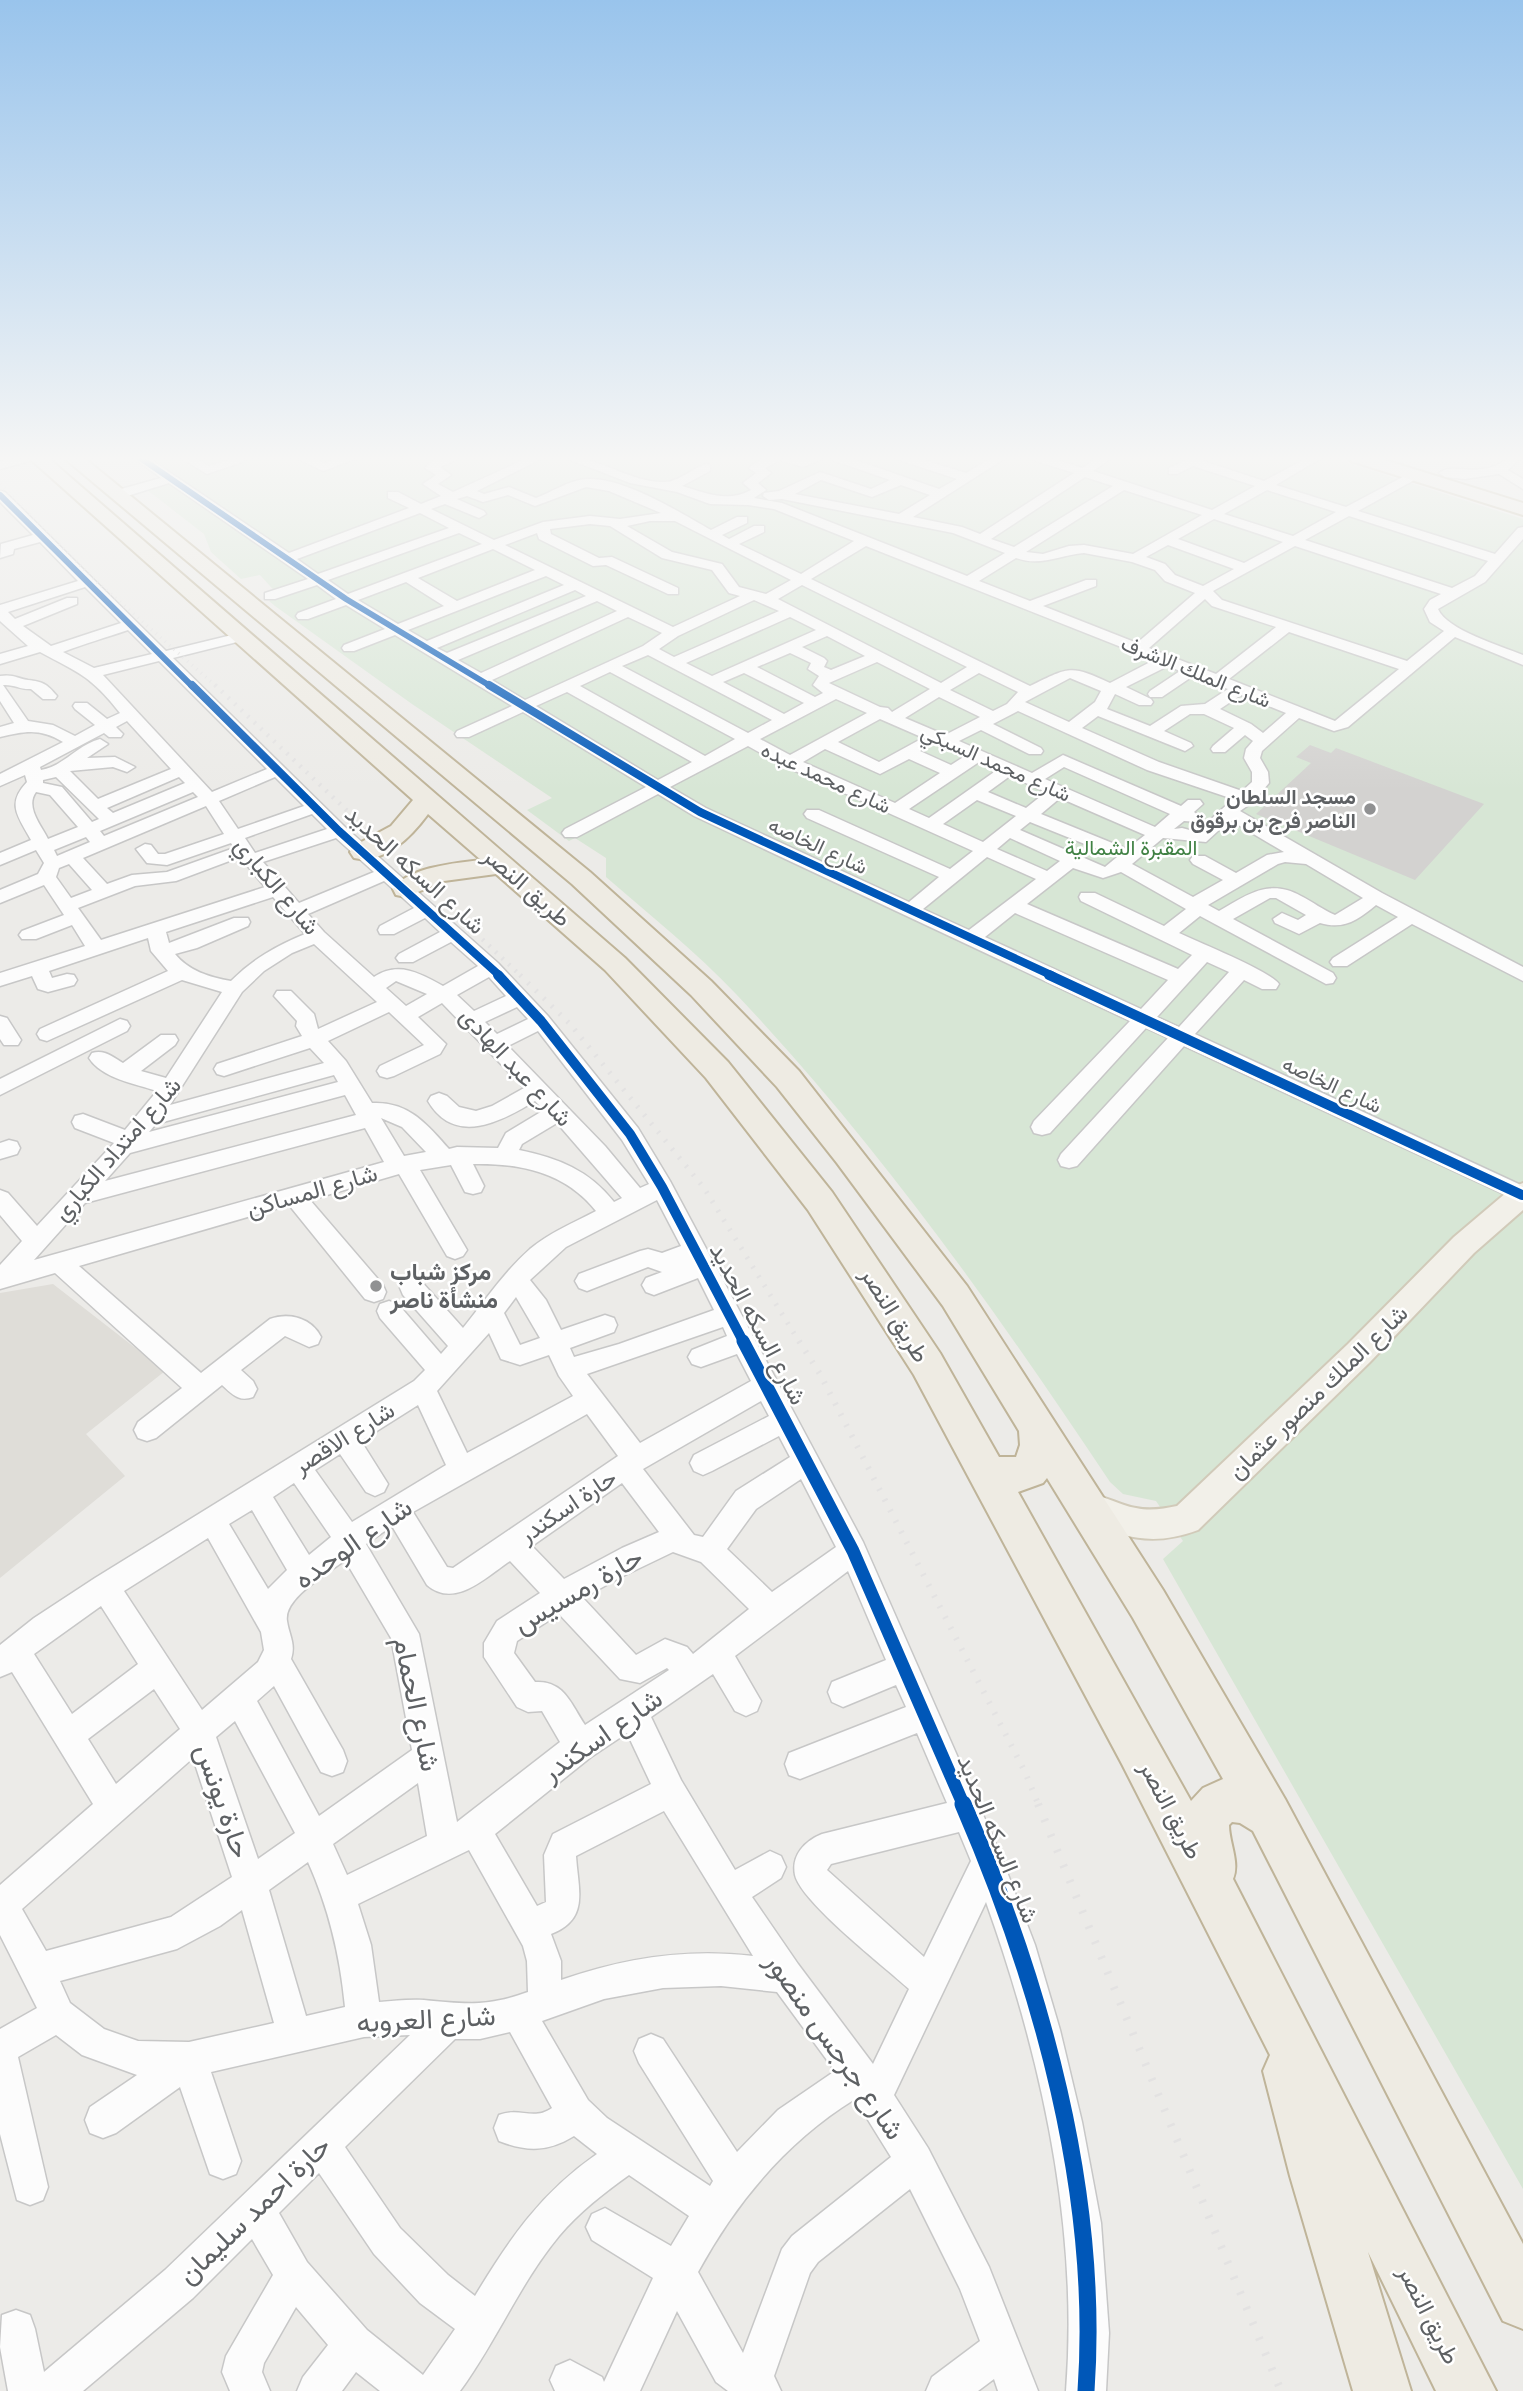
<svg xmlns="http://www.w3.org/2000/svg" width="1523" height="2391" font-family="'Fira Sans Condensed',Vazirmatn,sans-serif">
<rect width="100%" height="100%" fill="#ecebe8"/>
<path fill="#dfddd8" d="M53,1284L165,1371L86,1434L125,1476L0,1578V1293Z"/>
<path fill="#d7e6d5" d="M132,457H1329L1523,519V2189L1163,1559L1183,1541L1156,1501L1123,1494L1110,1482C996,1311 878,1144 736,994C696,952 650,915 606,877V858L575,838L569,841L527,810L552,798L412,704L275,606L269,601L279,596L260,575L241,579L211,552L204,534L146,489L166,483Z"/>
<path fill="#d3d2d0" d="M1310,745L1331,753L1336,748L1484,804L1415,880L1256,814L1311,763L1296,757Z"/>
<g fill="none" stroke-linecap="round" stroke-linejoin="round">
<g stroke="#c7c7c7" stroke-width="3">
<path id="minor" d="M22,457H44L0,469V461Z
M133,457H147L289,553L409,508L388,498V492H398L421,504L441,496L423,484L436,475L425,468C433,457 450,456 462,457L440,467L451,475L438,484L453,492L530,457H545L477,491L484,494L509,487L536,498C552,492 569,480 587,479C624,477 679,512 711,530L737,517H747V523L722,535L729,539L754,526H764V532L739,544L801,574L854,541L774,509L748,505L710,504L677,492L630,483L563,457C598,455 630,483 665,482C678,482 693,468 706,464L710,465V471L682,486C706,493 727,503 751,490L743,483L756,473L749,468C766,452 783,460 804,459C811,458 819,457 827,457L803,467L780,460L765,468L771,473L758,483L766,490L754,498L782,503L967,576L1005,553L953,533L782,499L769,500L763,496L764,493L779,491L820,472L871,489L890,480L832,460L830,457H847L939,489L957,479L899,460L897,457H914L966,473L993,457H1007L913,517L962,527L980,534L1074,473L1033,460L1031,457H1048L1082,468L1099,457H1113L1093,471L1212,510L1255,486L1193,466L1177,474H1169V468L1193,457H1208L1203,461L1264,481L1309,457H1323L1276,485L1346,507L1414,471L1418,472V478L1358,511L1495,554L1518,528L1523,527V539L1485,582L1438,609C1447,630 1501,646 1523,655V665L1455,637L1348,727L1334,731L1299,718L1262,751L1260,758L1268,772L1269,783L1253,802L1240,811L1382,893L1523,967V981L1412,924L1347,966H1333L1330,962L1333,958L1398,917L1376,905C1358,920 1344,930 1320,923L1299,934L1275,923L1273,919L1282,913L1298,920L1306,915L1276,898H1270L1233,919L1333,973L1336,978L1333,983L1326,984L1200,916L1179,933C1198,942 1270,971 1279,984L1276,989H1262L1244,980L1195,1034L1523,1186V1203L1184,1046L1077,1166L1069,1168L1061,1166L1058,1160L1061,1154L1168,1038L1146,1028L1050,1133L1042,1135L1034,1133L1031,1127L1034,1121L1130,1021L694,816L658,794L577,837H565L562,833L565,829L646,787L523,712L469,737H457L455,734L457,731L512,706L395,635L354,651H344L342,648L344,645L385,629L346,605L308,619H298L296,616L298,613L336,599L317,585L275,599H265V593L308,579L169,483L124,497H114V491L161,478ZM1085,477L1113,486L1014,547L991,539ZM821,480L872,497L901,485L930,495L899,514L795,494ZM586,487L609,491L661,513L620,519L590,516L543,522L494,540L431,509L445,504L479,518L486,514L484,511L457,499L467,496L483,502L508,495L535,506ZM1124,490L1202,515L1133,554L1084,545L1069,546L1043,554L1026,552ZM1267,490L1336,512L1293,536L1224,514ZM420,513L449,528L318,574L297,559ZM1349,516L1488,561L1475,576L1452,588L1305,540ZM1214,519L1283,542L1244,563L1178,539ZM650,521H675L791,580L766,594L739,587L722,564L672,552L627,526ZM590,524L610,526L662,558L712,570L729,593L740,596L673,627L505,545L537,533L539,539L593,566L606,565L668,594H678V588L612,557L599,558L551,534L550,529ZM459,533L482,544L348,594L328,580ZM1168,545L1234,569L1203,586L1175,575L1165,564L1146,557ZM866,546L1154,660L1110,683C1070,664 1069,667 1030,686L811,579ZM1295,546L1441,594L1430,600L1424,609L1430,622L1444,631L1407,661L1222,600L1213,591ZM493,549L535,570L457,601L418,578ZM1084,553L1132,562L1155,570L1165,581L1195,593L1137,643L1043,606L1096,586V580H1086L1030,601L979,581L1016,558C1040,567 1060,555 1084,553ZM546,576L564,585L427,641L408,630ZM406,582L444,606L398,624L358,600ZM802,585L967,667L941,683L778,599ZM575,590L586,596L447,653L437,648ZM1205,599L1212,606L1276,627L1216,674L1149,648ZM754,600L779,611L674,657L659,649L678,636ZM597,601L617,611L481,673L458,660ZM628,617L662,633L643,646L525,700L492,680ZM790,617L816,630L712,676L686,663ZM1289,632L1399,669L1335,721L1229,679ZM827,636L865,656L831,670L824,667L827,661L824,658L802,647ZM790,653L811,663L808,669L819,676L813,685L823,693L815,697L757,667ZM648,655L772,720L748,733L622,666ZM877,662L930,689L892,712L888,708L880,707L829,683ZM1168,666L1180,671L1150,691L1148,694L1150,697H1162L1193,676L1228,689L1205,704L1181,706L1150,726L1107,709L1115,694L1139,705H1151L1153,702L1151,699L1126,687ZM610,672L735,739L705,756L580,686ZM744,673L804,703L784,714L723,682ZM979,673L1018,692L1007,704L993,711L950,690ZM1070,678L1101,691L1095,702L1069,722L1025,702ZM567,692L692,762L658,780L536,706ZM1241,695L1286,713L1263,733L1251,724L1220,709ZM939,697L980,717L945,735L905,718ZM836,699L867,713L790,755L760,739ZM1018,711L1147,770L1233,799L1197,832L1182,828L1174,829L1184,821L1199,822L1202,818L1194,812L1203,804L1200,800H1188L1181,806L1063,755L1032,773L959,741L981,730L1029,754H1041L1043,751L1041,748L993,724ZM1190,714H1204L1234,728L1213,746L1211,749L1213,752H1225L1245,735L1253,741L1246,749L1244,758L1252,772V782L1242,791L1159,762L1082,728L1098,716L1185,751L1193,746L1191,743L1164,731ZM880,719L965,756L951,765L920,751L929,744L921,739L879,762L838,742ZM748,746L784,766L973,851L950,869L819,810H807L804,814L807,818L939,877L909,902L706,808L670,787ZM825,749L880,774L909,759L940,773L895,803L803,762ZM979,762L997,770L929,818L909,809ZM1064,767L1170,814L1155,827L1045,779ZM1010,776L1046,792L1026,808L988,792ZM1060,798L1145,835L1127,849L1041,814ZM977,800L1016,816L983,842L943,824ZM1230,820L1284,852L1267,855L1236,873L1205,856H1193L1190,860L1193,864L1223,880L1193,897L1132,864L1163,838L1206,842ZM1030,822L1117,857L1105,867L1020,830ZM1010,838L1060,861L1047,871L997,849ZM987,857L1036,879L969,930L923,909ZM1285,862L1306,864L1363,898L1335,915C1323,910 1313,902 1301,896C1269,878 1247,895 1219,911L1208,905L1278,864ZM1073,868L1103,878L1121,872L1186,909L1164,926L1095,893H1081L1079,897L1081,901L1192,955L1178,969L1027,904ZM1015,913L1168,980L1141,1009L985,937ZM1207,962L1229,972L1179,1027L1157,1017Z
M179,457H193L209,466L239,457L245,461L207,474Z
M294,457H310L324,463L343,457H360L323,471Z
M1509,457H1522L1508,470L1523,479V489L1499,474L1465,479L1445,477L1439,473C1454,461 1482,481 1509,457Z
M0,491L5,492L166,651L240,633L245,634L247,637L245,640L173,658L345,827L498,963L548,1016L638,1128L670,1181L863,1542L999,1851L1035,1945L1060,2030L1082,2122L1101,2223L1109,2333L1106,2391H1066C1079,2226 1041,2056 986,1902L894,2095L928,2148L989,2267L1038,2391H998L994,2379L978,2391H926L932,2377L980,2341L960,2289L910,2189L818,2262L810,2273L774,2376L781,2391H728L716,2382L677,2311L640,2391H555L550,2380L556,2366L570,2360L602,2377L604,2382L653,2278L592,2240L586,2227L592,2214L605,2208L671,2246L689,2216L629,2175C604,2193 579,2212 559,2236C520,2283 496,2342 460,2391H380L356,2372L342,2391H297L303,2377L328,2345L296,2307L264,2363L262,2372L270,2391H230L222,2372L226,2356L273,2275L252,2239L193,2298L83,2391H8L0,2347L2,2315L16,2310L30,2315L35,2329L44,2372L165,2270L410,2035L364,2037L211,2072L241,2161L236,2174L223,2179L210,2174L180,2087L116,2133L103,2138L90,2133L85,2120L90,2107L137,2075L82,2055L56,2035L18,2057L48,2187L43,2200L30,2205L17,2200L0,2134V2029L37,2008L0,1935V1885L93,1804L12,1672L0,1677V1645L34,1618L95,1578L414,1381L425,1370L380,1318L377,1311L380,1304L389,1301L398,1304L441,1354L448,1346L403,1295L400,1288L403,1281L412,1278L421,1281L463,1328C484,1302 504,1272 530,1249C549,1233 573,1223 596,1211C565,1172 520,1163 473,1164L484,1186L481,1192L473,1194L465,1192L451,1165L420,1170L467,1250L463,1256L455,1259L447,1256L399,1174L310,1200L383,1285L386,1292L383,1299L374,1302L365,1299L289,1205L79,1266L201,1373L270,1319C289,1312 312,1318 321,1337L318,1344L309,1347L285,1336L241,1370L253,1381L257,1389L253,1397C239,1402 233,1395 222,1385L156,1438L147,1441L138,1438L134,1430L138,1422L182,1388L55,1273L0,1289V1265L22,1241L0,1215V1190L8,1193L37,1226L114,1143L75,1128L72,1122L75,1116L83,1114L125,1130L157,1091C136,1084 101,1078 89,1058L92,1053C104,1049 113,1057 123,1063L161,1035H175L178,1040L175,1045L141,1071L166,1078L222,992L182,980L47,1041L40,1039L37,1034L40,1029L168,971L151,951L148,938L49,971L52,978L67,974L74,975L77,980L74,985L48,992L38,989L32,976L0,986V973L85,946L72,925L36,939H22L19,935L22,931L64,915L44,885L0,903V890L38,874L44,863L36,850L0,865V853L31,840C18,816 6,804 27,782L25,775L0,786V774L63,742C40,728 25,731 0,737V727L14,723L0,701V676C14,674 16,678 28,680C43,682 46,683 57,696L55,699H43L31,689C21,690 14,684 3,685L28,721L53,725L75,736L95,725L75,709L73,706L75,703H87L107,719L120,713C91,676 79,673 40,652L0,664V654L28,646L0,621V605L78,581L40,542L14,549L13,554L0,558L1,544L33,535L0,502ZM85,587L121,623L51,646L23,626L77,604V598H67L15,619L8,612ZM128,630L152,654L94,668L63,652C86,643 105,638 128,630ZM159,661L267,769L212,792L103,675ZM127,721L171,769L98,799L70,771L113,767L127,772L135,767L115,757L87,758L108,744L100,739C77,745 64,766 41,770L40,767L104,733L109,737H121L123,734L116,727ZM56,777L99,819L92,822L62,787L43,783V780ZM179,777L185,783L113,813L107,808ZM275,777L304,806L238,829L219,801ZM36,792L50,795L78,827L48,839C41,825 25,807 36,792ZM193,792L198,797L104,836L100,831ZM206,806L224,834L165,854H158L151,845L145,844L136,849L147,863L167,865L231,843L234,848L167,872L132,875L107,884L83,858ZM312,814L327,829L255,853L245,838ZM86,837L90,842L57,856L54,850ZM336,838L374,872L299,903L263,862ZM240,857L265,887L101,940L78,908L135,886L176,881ZM69,864L92,890L71,898L56,877L59,868ZM384,881L414,908L380,926L378,930L380,934H394L425,918L440,932L399,954L396,958L399,962H413L451,942L478,966L443,986C420,973 398,961 374,977L324,932L308,914ZM273,897L305,934C276,946 253,959 231,981C209,977 189,971 175,954L197,948L248,926L250,922L248,918H234L169,943L166,932ZM314,944L377,1002L318,1029L314,1014L291,991H277L274,996L297,1021L296,1026L302,1036L217,1064L214,1069L217,1074L224,1076L310,1048L324,1063L170,1105L242,992L264,971L292,953ZM489,977L506,996L474,1011L457,995ZM396,981L427,994L406,1006L386,988ZM442,1003L524,1088L492,1106L476,1111L459,1107L447,1096L439,1093L431,1096L428,1101C455,1147 502,1121 535,1101L544,1110L506,1133L498,1148L457,1147L449,1149C427,1124 408,1101 372,1103L346,1061L328,1041L389,1012L424,1045L380,1066L377,1071L380,1076L387,1078L394,1076L440,1054L446,1044L418,1017ZM517,1007L528,1019L497,1034L485,1022ZM538,1031L622,1140L649,1184L640,1188L605,1146L508,1046ZM334,1075L338,1082L149,1132L156,1124ZM345,1095L356,1115L105,1181L130,1153ZM381,1118L402,1127L426,1152L404,1156ZM557,1123L622,1198L614,1202C589,1170 558,1158 519,1150L522,1144ZM365,1128L384,1162L34,1260L85,1203ZM657,1200L681,1246L662,1253L648,1249L640,1251L579,1274L575,1281L579,1288L587,1291L648,1267L662,1272L646,1278L642,1285L646,1292L654,1295L698,1278L714,1310L619,1344L574,1357L570,1348L614,1332L617,1325L614,1318L605,1315L561,1330L546,1300L530,1280L566,1247ZM516,1297L540,1338L520,1345L504,1313ZM723,1327L727,1336L692,1350L688,1357L692,1364L701,1367L737,1354L751,1381L640,1443L587,1374ZM489,1333L501,1359L520,1365L549,1355L559,1376L573,1396L467,1453L437,1391ZM761,1401L769,1416L694,1455L690,1463L694,1471L703,1475L712,1471L779,1436L790,1457L736,1491L703,1537L694,1535L643,1469ZM418,1405L446,1465L352,1522L315,1470L340,1454L366,1492L375,1496L384,1492L388,1484L361,1441ZM587,1414L618,1456L453,1568L447,1567L413,1512ZM801,1479L836,1547L772,1592L727,1549L756,1509ZM294,1483L331,1537L309,1555L273,1497ZM622,1483L659,1532L622,1548L564,1579L532,1546ZM252,1510L287,1570L268,1589L229,1524ZM392,1526L427,1585C455,1609 486,1577 510,1561L540,1593L497,1621L484,1643V1657L517,1707L528,1712L542,1711L560,1742L457,1822L419,1634L366,1544ZM208,1538L261,1632L264,1650L258,1662L202,1710L124,1591ZM673,1552L701,1562L749,1609L693,1654L687,1647L665,1639L636,1655L583,1598L621,1577ZM345,1560L391,1638L412,1750L319,1816L257,1701L274,1686L321,1772L332,1776L343,1772L347,1761L343,1750L291,1659C296,1644 289,1635 287,1621C283,1598 329,1573 345,1560ZM848,1571L886,1660L832,1682L828,1692L832,1702L843,1707L896,1685L906,1707L789,1753L785,1764L789,1775L800,1779L917,1733L947,1803L822,1834C805,1841 791,1855 795,1875C801,1902 885,1967 909,1989L873,2064L798,1964L752,1897L781,1878L786,1867L781,1856L770,1851L735,1870L681,1780L651,1717L713,1674L735,1711L746,1716L757,1711L761,1701L735,1656ZM101,1606L138,1664L72,1714L34,1654ZM559,1614L620,1679L640,1683L667,1668L669,1670L585,1725C571,1704 564,1680 535,1682L514,1653L517,1641ZM154,1689L180,1729L116,1784L88,1739ZM235,1721L295,1833L258,1859L216,1737ZM627,1733L651,1784L553,1834L544,1855L546,1902L537,1906L495,1834L591,1757ZM193,1758L232,1877L171,1917L46,1951L22,1909ZM418,1783L427,1836L347,1875L333,1844ZM664,1811L753,1956C686,1948 624,1958 561,1980V1961L551,1934C590,1919 578,1890 576,1856ZM959,1832L971,1861L924,1957L827,1870L831,1864ZM469,1850L523,1946L527,1961L528,1992C487,2007 465,2004 424,2000C409,1999 394,2001 379,2002L371,1945L358,1904ZM308,1862C329,1909 340,1955 345,2007L306,2016L269,1890ZM242,1910L274,2023L189,2042L138,2041L104,2029L70,2003L60,1981L177,1949L220,1926ZM721,1986L777,1992L835,2071L778,2110L737,2152L663,2039L651,2034L639,2039L634,2051L639,2063L713,2181L710,2186L607,2118L588,2100L542,2021L604,1999L663,1988ZM510,2032L552,2108C534,2121 520,2107 499,2115L494,2128L499,2141C527,2152 548,2152 574,2136L597,2154C541,2193 510,2238 475,2296L448,2275L400,2228L345,2147L455,2039H480ZM855,2099L891,2157L792,2236L782,2249L743,2353L698,2272C736,2202 787,2141 855,2099ZM319,2173L374,2254L420,2303L455,2329L423,2375L367,2330L307,2262L279,2213Z
M0,1016L7,1018L21,1040L18,1045H4L0,1039Z
M120,1019L127,1021L130,1026L127,1031L0,1095V1079Z
M9,1140L17,1142L20,1148L17,1154L0,1159V1143Z"/>
</g>
<g stroke="#d1cab9" stroke-width="4">
<path id="major" d="M1523,1183V1210L1474,1253L1370,1362L1198,1530C1150,1548 1121,1536 1076,1518L1071,1507L1076,1496C1097,1489 1115,1505 1136,1508C1150,1511 1163,1509 1177,1506L1348,1344L1454,1237L1513,1187Z"/>
</g>
<g stroke="#bfb499" stroke-width="4">
<path id="highway" d="M28,457H47L625,958L728,1062L832,1192L940,1353L999,1457H1016L1020,1445L1019,1431L943,1306L837,1163L777,1087L691,995L572,884L63,457H83L590,872L711,981L799,1071L967,1286L1163,1590L1285,1799L1523,2244V2329L1503,2321L1253,1831L1240,1823L1232,1822L1229,1825C1229,1843 1240,1862 1233,1879L1496,2391H1436L1368,2252L1411,2391H1353L1290,2176L1263,2071L1270,2055L1122,1764L914,1375L808,1210L706,1078L605,970L496,874L444,881L406,897L396,895L393,889C408,867 456,863 481,860L428,814C412,836 384,865 354,858L350,852L354,846L391,826L413,800ZM1047,1478L1133,1618L1223,1779L1203,1788L1191,1801L1018,1492L1043,1483Z
M1348,457H1375L1523,503V515L1351,461Z"/>
</g>
<use href="#minor" fill="#fcfcfc" fill-rule="evenodd"/>
<use href="#major" fill="#f2f0e9" fill-rule="evenodd"/>
<use href="#highway" fill="#eeebe3" fill-rule="evenodd"/>
<path stroke="#e3e2e2" stroke-width="3.5" stroke-dasharray="1 5" stroke-linecap="butt" d="M0,484L95,580L217,687"/>
<path stroke="#e3e2e2" stroke-width="4.5" stroke-dasharray="2 7" stroke-linecap="butt" d="M215,685L521,976"/>
<path stroke="#e3e2e2" stroke-width="5" stroke-dasharray="2 9" stroke-linecap="butt" d="M520,975L570,1024L704,1188L800,1343"/>
<path stroke="#e3e2e2" stroke-width="6" stroke-dasharray="2 10" stroke-linecap="butt" d="M799,1341L820,1374L1025,1772L1039,1806"/>
<path stroke="#e3e2e2" stroke-width="8" stroke-dasharray="2.5 14" stroke-linecap="butt" d="M1038,1804L1281,2391"/>
<g stroke="#fff" stroke-width="9">
<path id="cycleway-far4" d="M139,457L346,599L492,687
M0,495L193,687"/>
</g>
<g stroke="#fff" stroke-width="11">
<path id="cycleway-far3" d="M192,685L339,831L500,976
M489,685L700,812L1053,976"/>
</g>
<g stroke="#fff" stroke-width="15">
<path id="cycleway-far2" d="M498,975L541,1021L630,1134L662,1187L744,1343
M1049,975L1522,1195"/>
</g>
<g stroke="#fff" stroke-width="18">
<path id="cycleway-far1" d="M743,1341L853,1551L964,1806"/>
</g>
<g stroke="#fff" stroke-width="21">
<path id="cycleway" d="M963,1804C1041,1984 1100,2193 1086,2391"/>
</g>
<use href="#cycleway-far4" stroke="#0057b8" stroke-width="6"/>
<use href="#cycleway-far3" stroke="#0057b8" stroke-width="8"/>
<use href="#cycleway-far2" stroke="#0057b8" stroke-width="10"/>
<use href="#cycleway-far1" stroke="#0057b8" stroke-width="13"/>
<use href="#cycleway" stroke="#0057b8" stroke-width="17"/>
</g>
<linearGradient id="sky" x2="0" y2="1"><stop stop-color="#99c4ec"/><stop offset="0.58" stop-color="#f6f6f5"/><stop offset="1" stop-color="#f6f6f5" stop-opacity="0"/></linearGradient>
<rect width="1523" height="791" fill="url(#sky)"/>
<g fill="#909192" stroke="#fff" stroke-width="2.5">
<circle cx="1370" cy="809" r="7"/>
<circle cx="376" cy="1286" r="7"/>
</g>
<g text-anchor="middle" dominant-baseline="central" stroke-width="5" stroke-linejoin="round" paint-order="stroke">
<g font-size="21" fill="#5e6164" stroke="#fff">
<text transform="translate(1196 672) rotate(22)">شارع الملك الاشرف</text>
<text transform="translate(996 763) rotate(24)">شارع محمد السبكي</text>
<text transform="translate(826 778) rotate(25)">شارع محمد عبده</text>
<text transform="translate(818 846) rotate(25)">شارع الخاصه</text>
<text transform="translate(1332 1085) rotate(25)">شارع الخاصه</text>
</g>
<g font-size="21" font-weight="bold" fill="#5e6164" stroke="#fff" text-anchor="end">
<text x="1356" y="797">مسجد السلطان<tspan x="1356" dy="24">الناصر فرج بن برقوق</tspan></text>
</g>
<g font-size="21" fill="#408144" stroke="#fff">
<text x="1131" y="848">المقبرة الشمالية</text>
</g>
<g font-size="24" fill="#5e6164" stroke="#fff">
<text transform="translate(415 870) rotate(42)">شارع السكه الحديد</text>
<text transform="translate(277 886) rotate(50)">شارع الكباري</text>
<text transform="translate(527 887) rotate(41)">طريق النصر</text>
<text transform="translate(516 1067) rotate(47)">شارع عبد الهادى</text>
<text transform="translate(117 1149) rotate(-49)">شارع امتداد الكباري</text>
<text transform="translate(312 1191) rotate(-16)">شارع المساكن</text>
<text transform="translate(895 1315) rotate(58)">طريق النصر</text>
<text transform="translate(758 1324) rotate(62)">شارع السكه الحديد</text>
<text transform="translate(1318 1392) rotate(-44)">شارع الملك منصور عثمان</text>
<text transform="translate(344 1438) rotate(-32)">شارع الاقصر</text>
<text transform="translate(568 1506) rotate(-34)">حارة اسكندر</text>
<text transform="translate(1171 1810) rotate(62)">طريق النصر</text>
<text transform="translate(998 1839) rotate(68)">شارع السكه الحديد</text>
<text transform="translate(1429 2315) rotate(63)">طريق النصر</text>
</g>
<g font-size="24" font-weight="bold" fill="#5e6164" stroke="#fff" text-anchor="start">
<text x="390" y="1272">مركز شباب<tspan x="390" dy="28">منشأة ناصر</tspan></text>
</g>
<g font-size="28" fill="#5e6164" stroke="#fff">
<text transform="translate(353 1543) rotate(-35)">شارع الوحده</text>
<text transform="translate(578 1590) rotate(-30)">حارة رمسيس</text>
<text transform="translate(417 1704) rotate(78)">شارع الحمام</text>
<text transform="translate(602 1735) rotate(-35)">شارع اسكندر</text>
<text transform="translate(223 1801) rotate(71)">حارة يونس</text>
<text transform="translate(426 2019) rotate(-3)">شارع العروبه</text>
<text transform="translate(835 2046) rotate(55)">شارع جرجس منصور</text>
<text transform="translate(254 2210) rotate(-44)">حارة احمد سليمان</text>
</g>
</g>
</svg>
